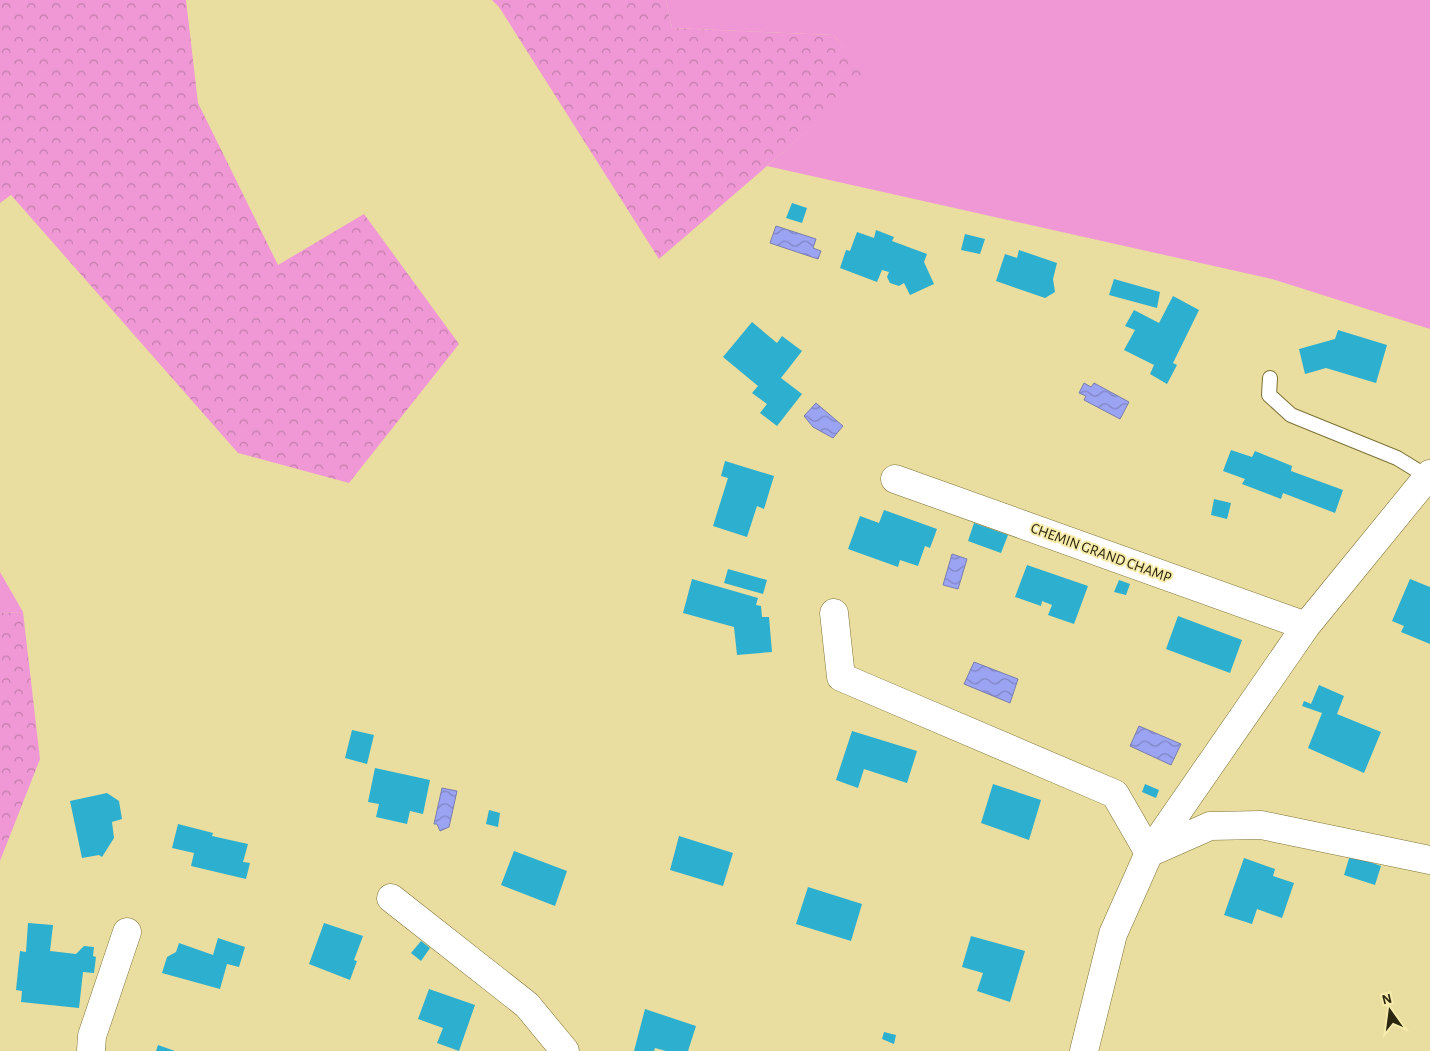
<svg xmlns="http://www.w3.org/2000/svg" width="1430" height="1051" font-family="'Alegreya Sans',sans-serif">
<defs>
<pattern id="forest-crowns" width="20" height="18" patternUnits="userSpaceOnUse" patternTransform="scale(1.25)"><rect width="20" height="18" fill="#f098d5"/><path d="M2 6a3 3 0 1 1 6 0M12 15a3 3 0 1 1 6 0" fill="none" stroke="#c37cab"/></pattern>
<pattern id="water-waves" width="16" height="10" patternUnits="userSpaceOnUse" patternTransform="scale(1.25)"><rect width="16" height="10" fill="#9ba3f3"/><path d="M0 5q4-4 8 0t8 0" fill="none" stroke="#7f85c3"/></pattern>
</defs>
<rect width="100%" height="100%" fill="#e9de9f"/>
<path fill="#f098d5" d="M666,0H1430V329L1272,279L767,166L866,80L834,35L672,28Z
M0,572L23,612L0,613Z"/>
<path fill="url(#forest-crowns)" d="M0,0H186L198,103L278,265L364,214L459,344L349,483L238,453L11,195L0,203Z
M492,0H666L672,28L834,35L867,80L659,259L499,7Z
M23,612L40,759L0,861V613Z"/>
<path fill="url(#water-waves)" stroke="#797eae" d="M776,226L816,239L813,248L821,251L818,259L770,243Z
M1084,383L1091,387L1094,383L1129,402L1120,419L1084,400L1086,396L1079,393Z
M816,403L843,426L833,438L813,427L804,416Z
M952,554L967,559L958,589L943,585Z
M974,662L1018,679L1010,703L964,684Z
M1139,726L1181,744L1171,765L1130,746Z
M442,788L457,791L449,827L440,831L437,824H434Z"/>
<path fill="#2dafd0" d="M792,203L807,208L802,223L786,218Z
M876,230L894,237L892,241L927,254L924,262L934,284L910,295L904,283L899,286L890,283L887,277L889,272L882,270L877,282L840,268L846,250L850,251L857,232L874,238Z
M965,234L985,239L980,254L961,250Z
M1019,250L1057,263L1053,279L1055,292L1045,298L996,281L1005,254L1017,258Z
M1114,279L1160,292L1157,308L1109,295Z
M1173,296L1199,310L1173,363L1177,365L1167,384L1150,374L1154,365L1124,350L1135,330L1125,326L1134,310L1159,323Z
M752,322L777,343L782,336L802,351L781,378L802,394L777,426L760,413L767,404L752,393L758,386L723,357Z
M1338,330L1387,345L1376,383L1326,368L1305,374L1299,349L1335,339Z
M1231,450L1252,457L1255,451L1292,466L1291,471L1343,490L1335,513L1283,493L1281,499L1242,484L1245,479L1223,471Z
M725,461L774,476L764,509L757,506L747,537L713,526L728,478L721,476Z
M1214,499L1231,503L1227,519L1211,515Z
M884,510L937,529L930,548L925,546L918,566L900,560L898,567L848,549L860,516L879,523Z
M974,523L1008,535L1001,553L968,541Z
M1027,565L1088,586L1074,624L1048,615L1052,605L1042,601L1041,606L1015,597Z
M728,569L767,580L763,594L724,583Z
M692,579L758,598L756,605L761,606L762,617H769L772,652L737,655L734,627L683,613Z
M1410,579L1430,587V644L1401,632L1404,626L1392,621Z
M1119,580L1130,584L1126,595L1114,592Z
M1178,616L1242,640L1230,673L1166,649Z
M1319,685L1344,696L1337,714L1381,732L1364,773L1308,748L1322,713L1302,706L1304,701L1311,704Z
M352,730L374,735L367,764L345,758Z
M852,731L917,751L907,783L864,769L858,788L836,780Z
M375,768L430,780L423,814L410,811L407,824L376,817L379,804L368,802Z
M993,784L1041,800L1029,840L981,823Z
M1145,784L1159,790L1156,798L1142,792Z
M107,793L119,801L122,819L112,822L114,838L102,857L99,855L82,858L70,801Z
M489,810L500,813L498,827L486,824Z
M178,824L213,833L212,836L248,844L243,862L250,863L246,879L191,866L194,853L172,848Z
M679,836L733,853L723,886L670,870Z
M514,851L567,871L555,906L501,885Z
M1350,855L1381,866L1375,885L1344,875Z
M1244,858L1275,869L1273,876L1294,883L1282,918L1257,909L1252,924L1224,915Z
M808,887L862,904L851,941L796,924Z
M28,923L53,925L50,951L76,954L84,946L94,947L93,956L96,957L94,973L83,972L79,1008L21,1002L22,991L16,990L20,951L26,952Z
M324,923L363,936L354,960L357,961L350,980L309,964Z
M971,936L1025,951L1010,1002L977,991L983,973L962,967Z
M218,938L245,947L239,967L227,964L220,989L162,973L167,957L176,952L179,943L213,955Z
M421,941L430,948L421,961L411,953Z
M429,989L475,1005L459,1051L437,1043L443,1028L418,1019Z
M645,1009L696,1026L688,1051H666L655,1048L654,1051H634Z
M884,1032L896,1035L894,1044L882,1039Z
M158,1045L175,1051H156Z"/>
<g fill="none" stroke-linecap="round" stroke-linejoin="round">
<g stroke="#7d7236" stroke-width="16">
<path id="service" d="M1270,378L1269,395L1291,415L1397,458L1428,477"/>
</g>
<g stroke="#7d7236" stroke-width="29">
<path id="minor" d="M895,479L1306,626
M834,613L841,677L1115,794L1149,853L1210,826L1261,825L1430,860
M391,898L527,1005L565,1051
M91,1051L92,1036L127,932
M1084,1051L1113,934L1149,853L1306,626L1430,474"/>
</g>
<use href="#service" stroke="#fff" stroke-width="14"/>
<use href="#minor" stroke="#fff" stroke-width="28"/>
</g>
<g text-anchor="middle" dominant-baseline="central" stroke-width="4" stroke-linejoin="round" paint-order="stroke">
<g font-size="15" fill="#2b260d" stroke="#f7ebac">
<text transform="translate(1101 553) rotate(20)">CHEMIN GRAND CHAMP</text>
</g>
</g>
<g transform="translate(1390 1011) rotate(346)" stroke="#f7ebac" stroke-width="4" paint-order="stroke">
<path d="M0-4L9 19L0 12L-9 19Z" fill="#2b260d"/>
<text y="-8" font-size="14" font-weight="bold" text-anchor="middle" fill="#2b260d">N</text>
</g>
</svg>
